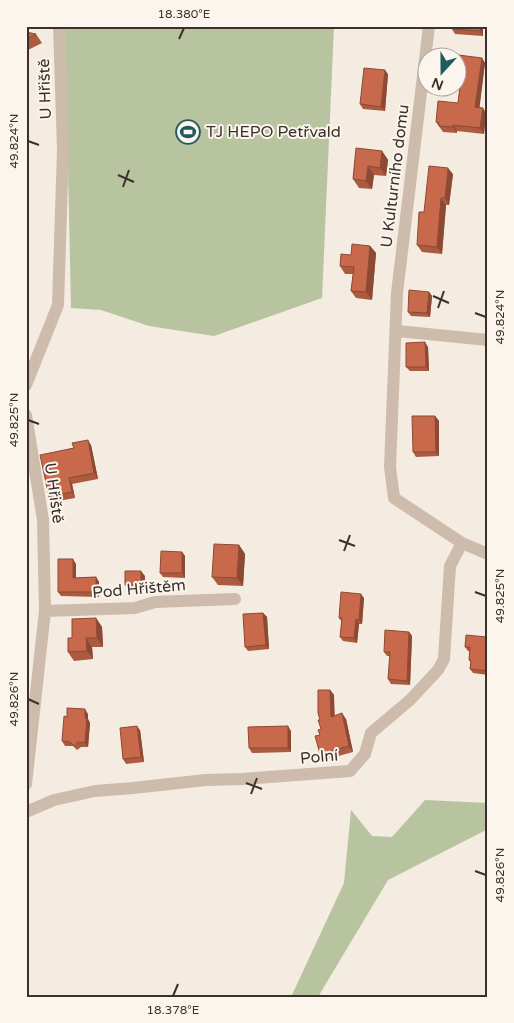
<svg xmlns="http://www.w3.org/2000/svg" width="514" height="1023" font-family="'Varela Round',sans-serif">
<rect width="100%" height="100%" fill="#f4ebe1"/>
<path fill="#b8c4a0" d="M65,26H334L322,298L214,336L149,326L101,310L71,308Z
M425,800L488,803V829L388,880L318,997H291L344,883L351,810L372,836L392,837Z"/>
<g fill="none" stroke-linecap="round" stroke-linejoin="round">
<path stroke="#cdbbac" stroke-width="12" d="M429,26L397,293L390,467L394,498L462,543L488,554
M397,331L488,340
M26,385L58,305L63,150L59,26
M26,415L43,520L45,611L26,784
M45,611L135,608L155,602L235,599
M26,812L54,800L95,791L133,788L206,780L242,779L350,771L365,754L371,733L410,700L438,670L444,659L450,566L462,543"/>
</g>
<path fill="#ac5a40" d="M483,26V36L455,34L452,29Z
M26,32L36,34L42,43L26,51Z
M456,58H482L485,63L479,107L486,113L484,134L457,131V133L443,132L436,122L458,103L460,83H456Z
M388,74L385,111L363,109L360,104Z
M382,151L388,160L386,176L374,175L372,189L359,188L353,179Z
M453,174L449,205H446L442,254L422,252L417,245L424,212Z
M370,246L376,253L372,300L356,298L351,291L353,274H345L340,266L351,255Z
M429,292L432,296L430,317L411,316L408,312Z
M428,347L429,371H410L406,367Z
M435,416L439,421V456L416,457L413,452Z
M91,445L98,479L72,484L75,498L53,502L49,497Z
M239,545L245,554L243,586L218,585L212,577Z
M182,552L185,556V578L163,577L160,573Z
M76,564V578L96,577L99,582V597L61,596L58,592Z
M145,576L144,590L128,589L125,585Z
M364,598L362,624H359L357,643L343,641L340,637L342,622L339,618Z
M263,613L267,617L269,649L248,651L245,647Z
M96,618L102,627L103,647H92L93,659L74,661L68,652Z
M409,632L412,636L410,685L391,684L388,679L390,656H387L384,652Z
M488,638V675L473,673L470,669L471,663L469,660V651H468L465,647Z
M330,690L334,695V715L346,719L353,752L324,760L320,754V735L321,729L320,720Z
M88,714V719L90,723L88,747H81L77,750L73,746H65L62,741Z
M140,730L144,762L126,764L123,759Z
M291,731V752L252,753L249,748Z"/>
<path fill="#8c4a34" d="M480,26H483V36L480,31Z
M482,58L485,63L479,112L475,107Z
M385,70L388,74L385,111L381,107Z
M483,108L486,113L484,134L480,128Z
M453,125L457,131V133L453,127Z
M382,151L388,160L386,176L380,168Z
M368,166L374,175L372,189L366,181Z
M448,168L453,174L449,205L445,198Z
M441,198L446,205L442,254L437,247Z
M370,246L376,253L372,300L366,292Z
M429,292L432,296L430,317L427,313Z
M425,342L428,347L429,371L426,367Z
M435,416L439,421V456L436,452Z
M88,440L91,445L98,479L94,473Z
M69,478L72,484L75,498L72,492Z
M239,545L245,554L243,586L237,578Z
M182,552L185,556V578L182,573Z
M73,559L76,564V582L73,578Z
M141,571L145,576L144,590L141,585Z
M96,577L99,582V597L96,592Z
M361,594L364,598L362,624L359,620Z
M263,613L267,617L269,649L266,645Z
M96,618L102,627L103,647L97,638Z
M356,619L359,624L357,643L354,638Z
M409,632L412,636L410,685L407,681Z
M487,637L488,638V651L485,647Z
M86,638L92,647L93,659L87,651Z
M330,690L334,695L335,722L331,717Z
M85,709L88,714V719L90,723L88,747L85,743Z
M342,713L346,719L353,752L349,746Z
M137,726L140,730L144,762L141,757Z
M288,726L291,731V752L288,748Z"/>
<path fill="#c8694b" stroke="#8c4a34" d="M452,26H480V31L452,29Z
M26,32L36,34L26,39Z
M435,52L482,58L475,107L483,108L480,128L453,125V127L439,126V123L436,122L438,101L458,103L461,78H456V58H434Z
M364,68L385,70L381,107L360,104Z
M356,148L382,151L380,168L368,166L366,181L353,179Z
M429,166L448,168L445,198H441L437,247L417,245L419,212H424Z
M352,244L370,246L366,292L351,291L354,267L340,266L341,254L351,255Z
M409,290L429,292L427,313L408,312Z
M425,342L426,367H406V343Z
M412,416H435L436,452H413Z
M88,440L94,473L69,478L72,492L49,497L40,455L74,448L72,443Z
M214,544L239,545L237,578L212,577Z
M161,551L182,552V573H160Z
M58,559H73V578L96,577V592H58Z
M125,571H141V585H125Z
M341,592L361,594L359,620L356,619L354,638L340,637L342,618H339Z
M263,613L266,645L245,647L243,614Z
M96,618L97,638H86L87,651L68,652V638H72V619Z
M385,630L409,632L407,681L388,679L390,652H384Z
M466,635L487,637L485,647L488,648V671L470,669L471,661L469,660L470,647H465Z
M318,690H330L331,717L342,713L349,746L320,754L315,736L320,735L318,730L321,729L318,720H320L318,713Z
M67,708L85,709V718H87L85,743L78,742L74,746L70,742L62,741L64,716L67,717Z
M137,726L141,757L123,759L120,728Z
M288,726V748H249L248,727Z"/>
<path fill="none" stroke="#3b302b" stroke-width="2" d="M179,39L184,28M28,141L39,145M118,175L134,182M123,187L129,170M433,296L449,303M438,308L444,291M475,313L486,317M28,420L39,424M339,540L355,546M344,551L350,535M475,592L486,596M28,699L39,704M246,783L262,789M251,794L257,778M475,871L486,875M173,996L178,984"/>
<defs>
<g id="stadium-ring" transform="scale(1.25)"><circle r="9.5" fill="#fbf5ee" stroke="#1f5a5e" stroke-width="1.5"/><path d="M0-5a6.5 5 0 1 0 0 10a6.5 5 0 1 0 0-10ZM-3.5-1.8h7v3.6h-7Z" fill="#1f5a5e"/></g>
</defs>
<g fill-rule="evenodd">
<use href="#stadium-ring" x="188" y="132"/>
</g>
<g text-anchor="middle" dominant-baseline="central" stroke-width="4" stroke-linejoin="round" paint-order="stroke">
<g font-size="16" fill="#3b302b" stroke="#fbf5ee">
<text transform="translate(45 89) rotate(-92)">U Hřiště</text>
<text transform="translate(395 176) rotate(-83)">U Kulturního domu</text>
<text transform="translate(54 493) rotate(82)">U Hřiště</text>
<text transform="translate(139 589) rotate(-5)">Pod Hřištěm</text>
<text transform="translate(319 757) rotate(-5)">Polní</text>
</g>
<g font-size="16" fill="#3b302b" stroke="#fbf5ee" text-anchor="start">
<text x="206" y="132">TJ HEPO Petřvald</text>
</g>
</g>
<rect width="514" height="1023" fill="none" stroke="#fbf5ee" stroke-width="55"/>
<g transform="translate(442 72) rotate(201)"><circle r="24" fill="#fbf5ee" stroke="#aea6a0"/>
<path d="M0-4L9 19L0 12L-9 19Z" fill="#1f5a5e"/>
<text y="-8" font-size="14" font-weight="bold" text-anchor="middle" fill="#3b302b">N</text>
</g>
<rect x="28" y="28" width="458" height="968" fill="none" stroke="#3b302b" stroke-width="2"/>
<g font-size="12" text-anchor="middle" fill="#3b302b">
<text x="184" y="18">18.380°E</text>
<text transform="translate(14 141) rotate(-90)" y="4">49.824°N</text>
<text transform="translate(500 317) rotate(-90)" y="4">49.824°N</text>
<text transform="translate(14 420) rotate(-90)" y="4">49.825°N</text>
<text transform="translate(500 596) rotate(-90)" y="4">49.825°N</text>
<text transform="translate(14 699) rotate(-90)" y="4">49.826°N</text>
<text transform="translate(500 875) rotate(-90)" y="4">49.826°N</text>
<text x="173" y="1014">18.378°E</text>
</g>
</svg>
